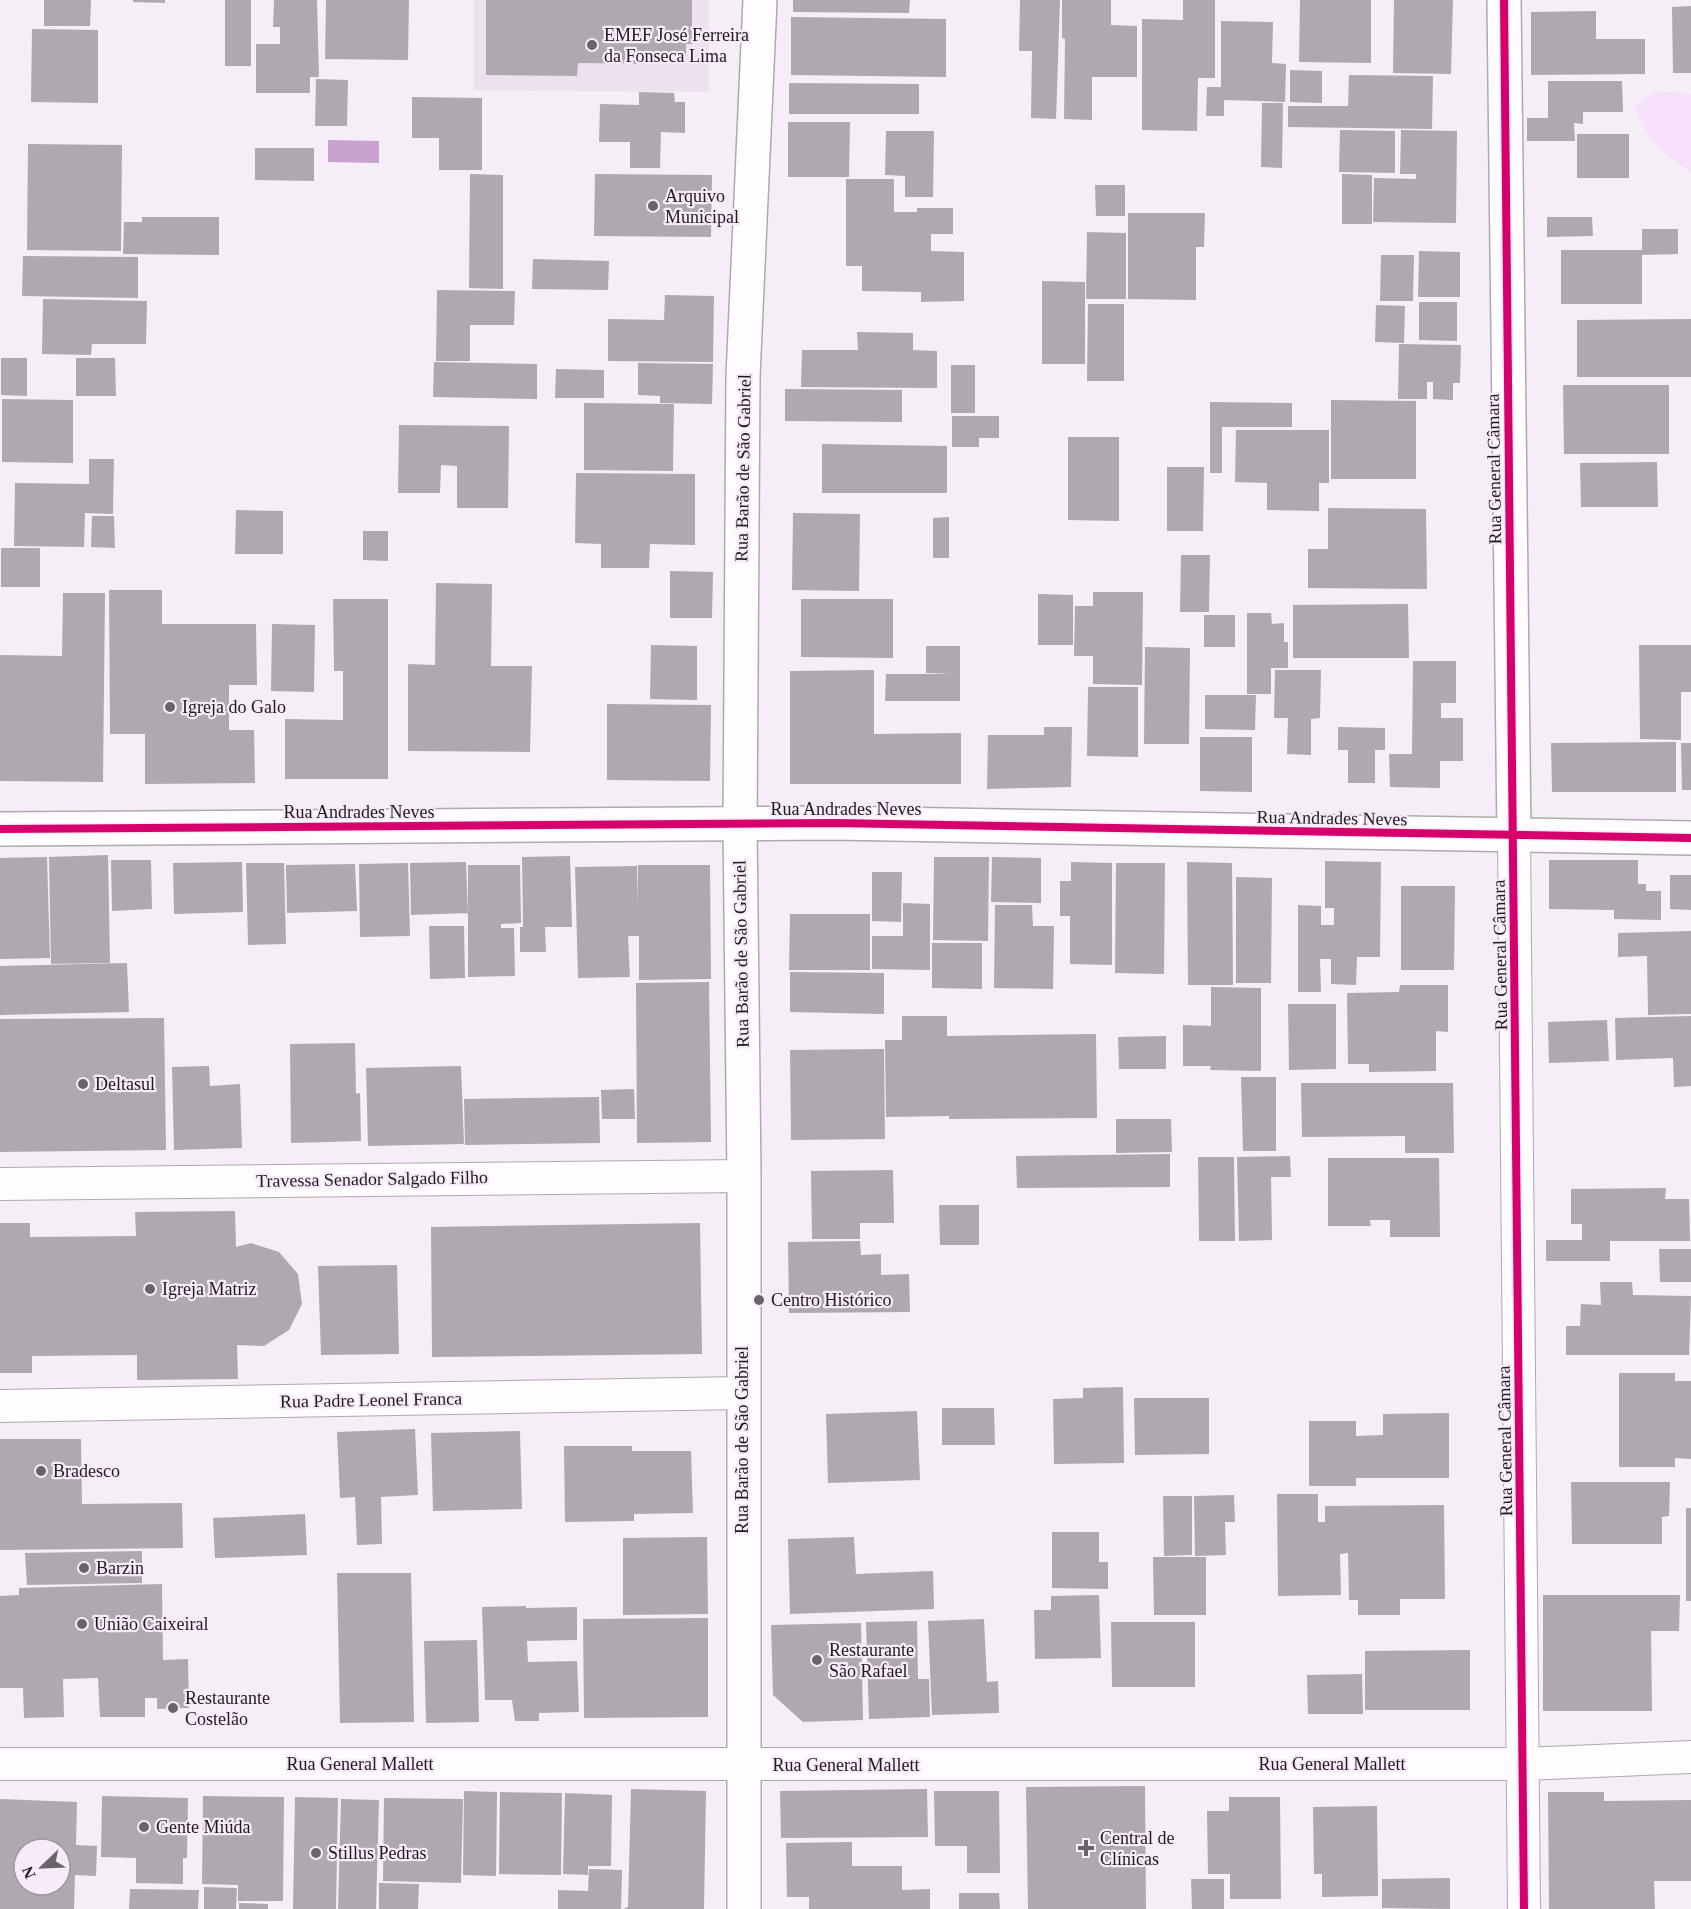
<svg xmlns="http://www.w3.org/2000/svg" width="1691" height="1909" font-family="Georgia,serif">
<rect width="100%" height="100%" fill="#f5eef6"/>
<path fill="#ede1ef" d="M474,0H709V92L474,90Z"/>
<path fill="#f6e0fa" d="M1656,91L1691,94V172C1659,150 1650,143 1634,107Z"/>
<path fill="#c8a2cf" d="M328,140L379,141V163L328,162Z"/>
<path fill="#aea9af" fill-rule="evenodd" d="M44,0H91L90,26H44Z
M133,0H165V3L133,2Z
M225,0H251V66H225Z
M274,0H317L319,77H310V93H256V44H280V27H273Z
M326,0H409L408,60L325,59Z
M486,0H692V44H686V56H657L656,64L578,63L577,76L486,75Z
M793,0H910L909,13L793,12Z
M1020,0H1060L1056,119L1031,118L1032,51H1019Z
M1062,0H1111V25L1137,26V77H1092V120L1064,119L1065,39L1062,38Z
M1183,0H1215V78H1198L1197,131L1142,130V19L1183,20Z
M1300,0H1371V63L1299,62Z
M1394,0H1453L1451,74L1393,73Z
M1691,6V73H1673L1672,7Z
M1596,11V39H1645V74L1531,75V12Z
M791,17L946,19V77L791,75Z
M1221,21L1273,22L1272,63L1286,64L1285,102L1224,100V116H1206L1207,87H1221Z
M32,29L98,30V103L31,102Z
M1290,70L1322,71V103L1290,102Z
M1349,75L1433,76L1432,129L1288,127V106H1348Z
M316,79L348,80L347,126H315Z
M1548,81H1622L1623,112H1583V124L1574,123L1575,141H1527V118H1548Z
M789,83L919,84V114H789Z
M639,92L674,93L675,102H685V133L661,132L660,168H630V142H599L600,104L639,105Z
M412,97L482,98V170H439V138H412Z
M1262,103H1283L1282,168L1261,167Z
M788,122H850L849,177H788Z
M1340,130L1395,131V173L1339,172Z
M1401,130L1457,131L1456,223L1373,222L1374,178L1416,179V174H1400Z
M886,131H934L933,197H905V176L885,175Z
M1577,134H1629V178H1577Z
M28,144L122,145L121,251L27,250Z
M255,148H314V181L255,180Z
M470,174L503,175V289L469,288Z
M595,174L712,175L711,237L594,236Z
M1342,174L1372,175V224H1342Z
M846,179H894V212H917V208H953V234H931V251L964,252V301L921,302V292L862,291V266H846Z
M1095,185H1125V216H1096Z
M1128,213H1205L1204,247H1196V300L1128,299Z
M142,217H219V255L123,254L124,222H142Z
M1547,217H1592L1593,236L1547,237Z
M1642,229H1678V254L1642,255V304H1561V250H1642Z
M1087,232L1126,233V299H1086Z
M1419,251L1460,252V297H1418Z
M1381,255H1414L1413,301H1380Z
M23,256L138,257V298L22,296Z
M533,259L609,261L608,290L532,289Z
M1042,281L1085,282V364H1042Z
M437,290L515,291L514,325H470V361H436Z
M665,295L714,296L713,362L608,361V319L664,320Z
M43,299L147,301L146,344H92L91,355L42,354Z
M1419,302H1457V341L1419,340Z
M1088,304H1124V381H1087Z
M1376,305L1405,306L1404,343L1375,342Z
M1691,319V377H1577V320Z
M857,332L913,333V350L937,351V388L801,387L802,350H858Z
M1399,344L1461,345L1460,383H1453V400L1433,399V382H1427V399H1398Z
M1,358H27V396L1,395Z
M76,358H115L116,396H76Z
M434,362L537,364V399L433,397Z
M638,363L713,364L712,404L660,403V396L638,395Z
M951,365H975V413H951Z
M556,369L604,370V398H555Z
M1563,385H1669V454H1564Z
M785,389L902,390V422L785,421Z
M2,399L73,400V463L2,462Z
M1331,400L1416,401V479H1331Z
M1210,402L1292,403V427H1222V473H1210Z
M584,403L674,404L673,471L584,470Z
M952,416H999V438H979V447H952Z
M399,425L509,426L508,508H457V466L441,465L440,493H398Z
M1236,430H1329V483H1319V511L1267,510V483L1235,482Z
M1068,437H1119V521L1068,520Z
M822,444L947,446V493H822Z
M89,459H114L113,514L85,513L84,547L14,546L15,483L89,484Z
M1657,462L1658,507H1581L1580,463Z
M1167,467H1204L1203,531H1167Z
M576,473L695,474V545L650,544L649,568H601V544L575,543Z
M1328,508L1426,509L1427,589L1308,588V549H1328Z
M236,510L283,511V554H235Z
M793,513L860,514L859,591L792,590Z
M92,516H114L115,548L91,547Z
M949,517V558H933V518Z
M363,531H388V561L363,560Z
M1,548H40V587H1Z
M1181,555H1210L1209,612H1180Z
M670,571L713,572L712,618H670Z
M436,583L492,584L491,666H532L530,752L408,751V664L435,665Z
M109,590H162V624H256L257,685H229V730H254L255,783L145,784V734H110Z
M1093,592H1143L1142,685L1093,684V656H1074L1075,606H1093Z
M63,593H105L103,782L0,781V655L62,656Z
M1038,594L1073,595V645H1038Z
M333,599H388V779H285V719L343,720V671H334Z
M801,599H893V658L801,657Z
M1408,604L1409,658H1293V605Z
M1247,613H1271L1272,624L1284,623V642H1288V668H1271V694H1247Z
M1204,615H1235V647H1204Z
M272,624L315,625L314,692L271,691Z
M651,645L697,646V700L650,699Z
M1639,645H1691V692H1681V740L1640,739Z
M926,646H960V701H885L886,674H953L926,673Z
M1145,647L1190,648L1189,744H1144Z
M1413,661H1456V703H1441V718H1463V761H1440V788L1390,787L1389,754H1412Z
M874,670V734L961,733V784H790V671Z
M1275,670H1321L1320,718L1311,719V755L1287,754L1288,718H1274Z
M1088,687H1138V757L1087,756Z
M1205,695H1256L1255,730L1205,729Z
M607,704L711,705L710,781L607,780Z
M1044,727H1072L1071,787L987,789L988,735H1044Z
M1338,727L1385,728V750H1375V783H1348V750H1338Z
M1200,737H1252V792L1200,791Z
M1676,742V792H1552L1551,743Z
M1681,743H1691V790H1682Z
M108,855L110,963L51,964L49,857Z
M570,856L572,927H545L546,952H520V927H523L522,857Z
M47,857L50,958L0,959V858Z
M934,857H989L988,941L933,940Z
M992,857L1041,858V903L991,902Z
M111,860H151L152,909L112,911Z
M1549,860H1638V884H1646V891H1661V920L1614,919V910L1549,909Z
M1325,861L1381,862L1380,957H1357L1356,985L1331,984V959H1320L1321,992H1298V905L1321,906V925H1334V908H1325Z
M242,862L243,912L174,914L173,863Z
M466,862L468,913L411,915L410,863Z
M1071,862L1112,863V965L1070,964V916H1060V881H1071Z
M1187,862L1232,863L1233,985H1188Z
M246,863H284L286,944L248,945Z
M408,863L410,936L360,937L359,864Z
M1116,863H1165L1164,974L1115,973Z
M355,864L357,911L287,913L286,865Z
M468,865H520L521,923L501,924V928H514L515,976L468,977Z
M638,865H710L711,979L639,980V936H628L630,977L578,978L575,867L637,866L638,906Z
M872,872H902L901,922L872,921Z
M1670,875H1691V910L1670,909Z
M1236,877L1272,878L1271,983H1236Z
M1401,886H1455L1454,970H1401Z
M903,903L930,904V970L872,969V936H903Z
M995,905H1032L1033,926H1054L1053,989L994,988Z
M790,914H870V970H789Z
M429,926H464L465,978L430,979Z
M1691,931V1014L1648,1015L1647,956L1618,957V933Z
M932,943H982V989L932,988Z
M127,963L129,1012L0,1015V966Z
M790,972L884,973V1014L790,1012Z
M709,982L711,1142L637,1143L636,983Z
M1400,985H1448V1032L1436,1031V1071L1369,1072V1064H1348L1347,993L1399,992Z
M1211,987L1261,988V1071L1210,1070L1211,1066H1183V1025L1211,1026Z
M1288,1004H1336V1069L1289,1070Z
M902,1016H947V1036L1096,1034L1097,1118L949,1119V1116L886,1117L885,1040H902Z
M1691,1016V1086L1674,1087L1673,1058L1616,1060L1615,1018Z
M164,1018L166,1150L0,1152V1019Z
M1607,1020L1609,1061L1549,1063L1548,1022Z
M1166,1036V1069H1119L1118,1037Z
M355,1043L356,1094L360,1093L361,1141L291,1143L290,1044Z
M884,1049L885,1139L791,1140L790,1050Z
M209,1066L210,1086L240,1084L242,1148L174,1150L172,1067Z
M461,1066L464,1144L368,1146L366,1068Z
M1241,1077H1276V1151H1243Z
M1301,1083H1453L1454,1153H1405V1136L1302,1137Z
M634,1089L635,1119H602L601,1090Z
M599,1097L600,1143L465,1145L464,1099Z
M1116,1119H1171L1172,1152L1116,1153Z
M1170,1154V1187L1017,1188L1016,1156Z
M1290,1156L1291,1177H1271L1272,1240L1239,1241L1237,1157Z
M1198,1157H1234L1235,1241H1199Z
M1328,1158H1439L1440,1237H1390V1220H1370L1371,1226H1328Z
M893,1170L894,1223H860V1239H812L811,1171Z
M1666,1188L1665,1199H1689L1690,1241H1610V1261H1546V1240H1582V1224H1571V1189Z
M939,1205H979V1245H940Z
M235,1211L236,1247L251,1243L279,1252L298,1274L302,1304L289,1330L264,1346L237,1345L238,1379L137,1380V1355L32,1356V1373H0V1223H30V1237L136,1236L135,1212Z
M700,1223L702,1354L432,1357L431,1227Z
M860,1241L861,1255L881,1254V1275L909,1274L910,1312L789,1313L788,1242Z
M1659,1249H1691V1282H1660Z
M397,1265L399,1354L321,1355L318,1266Z
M1600,1282H1632L1633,1295L1691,1296L1689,1355H1566V1326H1580L1581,1304L1601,1305Z
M1619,1373H1675V1381H1691V1459L1675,1458V1467H1619Z
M1123,1387L1124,1463L1054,1464L1053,1399L1083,1398V1388Z
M1134,1398H1209V1454L1135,1455Z
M942,1408H994L995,1445H942Z
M917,1411L920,1480L828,1483L826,1414Z
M1449,1413V1478H1356V1486H1309V1421H1356V1436L1383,1435V1414Z
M415,1429L418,1495L381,1497L382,1544L357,1545L355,1497L340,1498L337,1432Z
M520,1431L522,1509L433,1511L431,1433Z
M0,1439H81L82,1504L182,1503L183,1548L0,1550Z
M564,1446H632V1451H691L693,1513L634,1514V1521L565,1522Z
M1571,1482H1670L1669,1516L1662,1517V1544H1572Z
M1277,1494H1318V1522H1325V1506L1444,1505L1445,1599H1400V1615H1358V1600H1349L1348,1553L1340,1554L1341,1595L1278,1596Z
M1234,1495L1235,1522H1225L1226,1555L1195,1556L1194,1496Z
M1163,1496H1192V1555L1164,1556Z
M1686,1508H1691V1601H1686Z
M305,1514L307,1555L215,1558L213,1518Z
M1052,1532H1099V1562H1108V1589L1052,1588Z
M707,1537L708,1614L623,1615V1538Z
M854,1537L856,1574L933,1571L934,1609L790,1614L788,1539Z
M142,1551V1583L27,1585L25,1553Z
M1153,1557H1206V1615H1154Z
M337,1573H411L414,1722L340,1723Z
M162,1584L163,1660L188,1659L189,1708L157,1709V1698H145V1717H100L98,1678L63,1679L64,1717L24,1718L23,1688H0V1596L19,1595V1588Z
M1099,1595L1101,1658L1035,1659L1034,1610H1051V1596Z
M1543,1595H1680L1679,1631H1651L1652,1711H1543Z
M526,1606V1608L577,1607V1640L527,1641L528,1662L577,1661L579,1712L539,1713V1721H515L512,1700H485L482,1607Z
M708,1618V1717L584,1718L583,1619Z
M984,1619L987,1682L998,1681L999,1713L932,1715L928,1621Z
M917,1621L918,1679H929L930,1717L869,1719L866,1622Z
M1111,1622H1195V1687H1112Z
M861,1623L863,1720L803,1722L773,1695L771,1625Z
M477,1640L479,1722L426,1723L424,1641Z
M1470,1650V1710H1365V1651Z
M1362,1674L1363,1714H1308L1307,1675Z
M1145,1786L1146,1909H1028L1026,1787Z
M631,1789L706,1791L704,1909H623L628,1907Z
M927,1789L928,1837L781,1838L780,1791Z
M464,1791L497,1792L496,1876L463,1875Z
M934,1791H999L1000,1873H967V1846H935Z
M500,1792L562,1793L561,1875L499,1874Z
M1548,1792H1604V1801L1691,1800V1881H1654L1655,1909H1549Z
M565,1793L612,1795L611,1866H588V1875L563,1874Z
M102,1796L188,1798L187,1858H183V1884L136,1883V1858L101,1857Z
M203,1796L284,1797L283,1901H238V1885L202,1884Z
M295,1797L338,1798L336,1909H293Z
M1229,1797H1280L1281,1899H1230V1874H1208L1207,1811H1229Z
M384,1798L463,1799L461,1883L383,1881Z
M0,1799L77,1802L76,1845L97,1846L96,1876L75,1875L74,1909H0ZM24,1849H60V1885H24Z
M341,1799L379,1800L376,1909H338Z
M1377,1806L1378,1896L1322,1897V1874H1314L1313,1807Z
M852,1842V1866H902V1890L930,1889V1909H809V1897H787L786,1843Z
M589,1869L622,1870L621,1909H558V1890L588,1891Z
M1450,1878V1909L1382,1908V1879Z
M1191,1879H1224V1909H1192Z
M379,1883L419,1884L418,1909H379Z
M204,1887L237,1888L236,1909H204Z
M130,1889L199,1890L198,1909H129Z
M959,1893H999L1000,1909H959Z
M239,1903L268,1904V1909H239Z"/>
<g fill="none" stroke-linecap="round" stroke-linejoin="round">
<g stroke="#aea9af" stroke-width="34">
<path id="minor" d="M1514,836L1524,1909
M0,1184L744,1176
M0,1406L742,1393
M0,1764H1524L1691,1757"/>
</g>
<g stroke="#aea9af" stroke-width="36">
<path id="tertiary" d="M1504,0L1514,836
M0,829L834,823L1691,838"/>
</g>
<g stroke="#aea9af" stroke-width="36">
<path id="secondary" d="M744,1909V1176L740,825L743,376L760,0"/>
</g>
<use href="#minor" stroke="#fefcfe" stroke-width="32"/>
<use href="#tertiary" stroke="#fefcfe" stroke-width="33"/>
<use href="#secondary" stroke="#fefcfe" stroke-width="33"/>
<g stroke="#f7ebf9" stroke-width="11">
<path id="cycleway" d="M1504,0L1524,1909
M0,829L834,823L1691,838"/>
</g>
<use href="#cycleway" stroke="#d6006c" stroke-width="8"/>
</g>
<g fill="#69646a" stroke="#f7ebf9" stroke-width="2">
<circle cx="592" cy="45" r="6"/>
<circle cx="653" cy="206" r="6"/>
<circle cx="170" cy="707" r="6"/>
<circle cx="83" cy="1084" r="6"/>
<circle cx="150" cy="1289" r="6"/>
<circle cx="759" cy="1300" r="6"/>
<circle cx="41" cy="1471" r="6"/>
<circle cx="84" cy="1568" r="6"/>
<circle cx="82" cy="1624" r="6"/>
<circle cx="817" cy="1660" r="6"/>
<circle cx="173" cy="1708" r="6"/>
<circle cx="144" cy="1827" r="6"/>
<path d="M1083 1839h6v6h6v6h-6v6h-6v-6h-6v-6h6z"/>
<circle cx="316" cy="1853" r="6"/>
</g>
<g text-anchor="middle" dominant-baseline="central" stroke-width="4.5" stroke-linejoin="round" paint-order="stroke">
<g font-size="18" fill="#1e1a1e" stroke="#f7ebf9" text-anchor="start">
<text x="604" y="35">EMEF José Ferreira<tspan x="604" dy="21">da Fonseca Lima</tspan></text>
<text x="665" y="196">Arquivo<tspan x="665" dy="21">Municipal</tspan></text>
<text x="182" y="707">Igreja do Galo</text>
<text x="95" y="1084">Deltasul</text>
<text x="162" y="1289">Igreja Matriz</text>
<text x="771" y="1300">Centro Histórico</text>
<text x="53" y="1471">Bradesco</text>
<text x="96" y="1568">Barzin</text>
<text x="94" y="1624">União Caixeiral</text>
<text x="829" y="1650">Restaurante<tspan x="829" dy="21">São Rafael</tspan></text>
<text x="185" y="1698">Restaurante<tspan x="185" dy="21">Costelão</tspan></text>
<text x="156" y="1827">Gente Miúda</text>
<text x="1100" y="1838">Central de<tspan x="1100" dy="21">Clínicas</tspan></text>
<text x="328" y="1853">Stillus Pedras</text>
</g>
<g font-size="18" fill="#1e1a1e" stroke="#f7ebf9">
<text transform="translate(743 468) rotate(-89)">Rua Barão de São Gabriel</text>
<text transform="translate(1494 469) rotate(-91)">Rua General Câmara</text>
<text x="846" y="809">Rua Andrades Neves</text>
<text x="359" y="812">Rua Andrades Neves</text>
<text transform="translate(1332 818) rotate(1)">Rua Andrades Neves</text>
<text transform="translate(741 954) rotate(-91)">Rua Barão de São Gabriel</text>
<text transform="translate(1500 955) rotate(-91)">Rua General Câmara</text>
<text transform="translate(372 1179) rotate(-1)">Travessa Senador Salgado Filho</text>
<text transform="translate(371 1400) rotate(-1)">Rua Padre Leonel Franca</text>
<text transform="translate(742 1440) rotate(-90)">Rua Barão de São Gabriel</text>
<text transform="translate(1505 1441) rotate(-91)">Rua General Câmara</text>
<text x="360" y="1764">Rua General Mallett</text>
<text x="1332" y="1764">Rua General Mallett</text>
<text x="846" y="1765">Rua General Mallett</text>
</g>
</g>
<g transform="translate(42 1867) rotate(247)"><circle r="28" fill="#f7ebf9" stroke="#a097a1" stroke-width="1.5"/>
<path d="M0-4.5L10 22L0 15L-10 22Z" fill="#69646a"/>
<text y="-9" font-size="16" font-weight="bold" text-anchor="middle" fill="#1e1a1e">N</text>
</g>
</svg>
